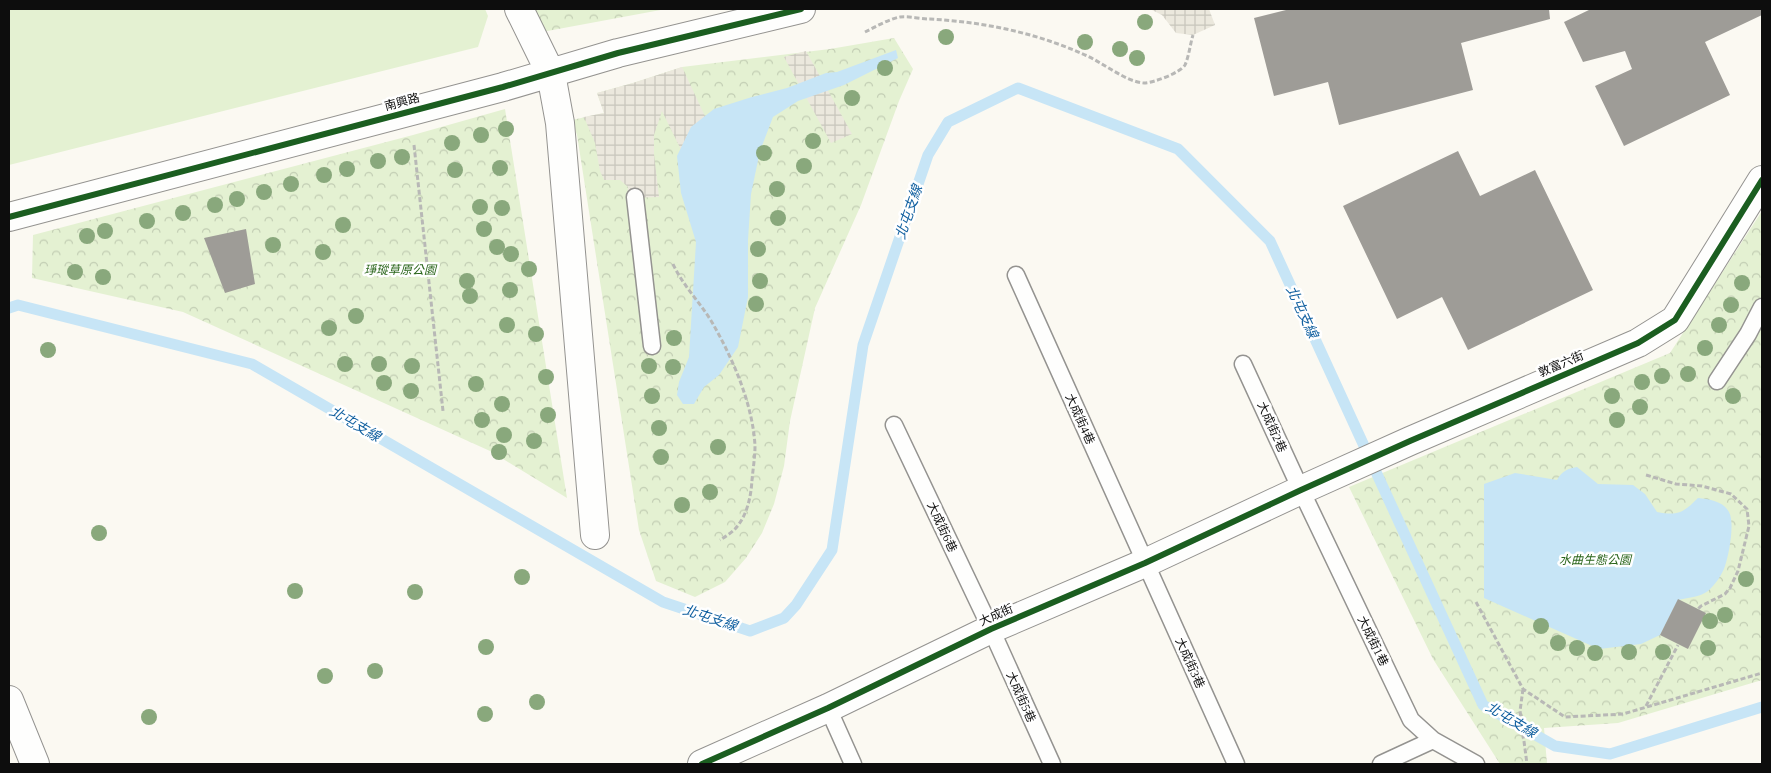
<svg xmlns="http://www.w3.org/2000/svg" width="1771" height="773" font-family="'Times New Roman','Noto Sans TC',serif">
<defs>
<pattern id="park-crowns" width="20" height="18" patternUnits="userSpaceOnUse" patternTransform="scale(1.25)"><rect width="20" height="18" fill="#e4f1d2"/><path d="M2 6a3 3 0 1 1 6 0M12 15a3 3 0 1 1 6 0" fill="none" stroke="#c2cdb3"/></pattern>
<pattern id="plaza-grid" width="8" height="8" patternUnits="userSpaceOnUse" patternTransform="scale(1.25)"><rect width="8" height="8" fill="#ebe8dd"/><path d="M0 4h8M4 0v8" fill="none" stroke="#c8c6bc"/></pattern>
</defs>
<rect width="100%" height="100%" fill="#fbf9f2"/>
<path fill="#e4f1d2" d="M9,9H485L488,16L478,47L9,165Z"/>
<path fill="url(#park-crowns)" d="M531,9H666L542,32Z
M894,38L913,69L899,101L861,205L815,308L790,421L784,466L774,504L762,533L746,558L725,582L695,597L656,581L639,530L577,135L572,120L604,113L597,93L633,83L682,67L830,49Z
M505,109L567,498L490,451L183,312L32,278L33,235L413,135Z
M1762,211V680L1618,723L1544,728L1547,764H1500L1433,659L1349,487L1670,353Z"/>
<path fill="url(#plaza-grid)" d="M1150,9H1209L1215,25L1193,35L1176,33L1162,15Z
M806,51L852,134L831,143L784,57Z
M682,67L718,144L686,160L662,111L654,135V154L659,197L627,198L628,187L620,180H604L600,171L595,143L584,117L604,113L597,93L633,83Z"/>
<path fill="#c7e5f6" d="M896,50L898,58L844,85L798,101L773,117L760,151L751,194L748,240V297L738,347L719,375L704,387L694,404H683L677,395L679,382L689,357L696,242L681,193L677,156L691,127L714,109L752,97L787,88L826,73L837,72Z
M1577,467L1598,484L1633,485L1645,494L1657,512C1678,516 1683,513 1698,498C1709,499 1723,501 1729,512C1735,523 1729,554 1725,566C1722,575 1715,585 1708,591C1700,597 1687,598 1678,600L1660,635L1641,644L1599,649L1484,598V484L1515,473L1557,480C1562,471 1567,469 1577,467Z"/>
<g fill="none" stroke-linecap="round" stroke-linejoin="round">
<path stroke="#c7e5f6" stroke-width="11" d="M9,308L18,305L252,364L663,602L750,631L784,618L796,605L832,550L863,345L928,155L948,122L1018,88L1178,149L1270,241L1483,705L1555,746L1610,754L1762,707"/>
</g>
<path fill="#9e9c97" d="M1290,9H1549L1550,19L1461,43L1473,90L1339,125L1328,82L1274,96L1254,18Z
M1591,9H1762V15L1705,42L1730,95L1624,146L1595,86L1632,69L1625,51L1583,62L1564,22Z
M1458,151L1480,196L1535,170L1593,290L1468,350L1442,297L1397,319L1343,206Z
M246,229L255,284L225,293L204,238Z
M1678,599L1706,613L1688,649L1660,635Z"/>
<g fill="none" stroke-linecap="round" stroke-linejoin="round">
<g stroke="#949390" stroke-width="19">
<path id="lane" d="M635,197L652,346
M1016,275L1236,764
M1243,364L1301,490L1411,720L1433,740L1476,764
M1717,381L1748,334L1762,307
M894,425L991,629L1052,764
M828,708L853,764
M1381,764L1433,740"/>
</g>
<g stroke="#949390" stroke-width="30">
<path id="street" d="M519,9L551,74L560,123L595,535
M9,217L503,87L618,53L801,9
M9,700L35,764
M702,764L828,708L991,629L1145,563L1301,490L1410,441L1638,343L1675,320L1762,180"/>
</g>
<path stroke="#b8b8b6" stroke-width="3" stroke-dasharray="5 2.5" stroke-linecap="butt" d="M865,32C875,27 889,19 900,17C909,16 921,19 930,19C984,22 1037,33 1085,55C1102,62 1126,82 1144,83C1153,83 1180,73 1185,65C1189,56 1190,45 1193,35
M414,145L443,411
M673,264C683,286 701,303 713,324C733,359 753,405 755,446C755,457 753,469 752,480C751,497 747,516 735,529C731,533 725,537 720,540
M1646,475L1676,484L1702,486L1731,494L1747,509L1749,526L1738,571L1730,588L1725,594L1701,606L1698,609
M1476,602L1523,689L1565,717L1623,714L1762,673
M1523,689L1520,711L1527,764
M1646,706L1678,645"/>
<use href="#lane" stroke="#fefefd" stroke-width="16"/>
<use href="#street" stroke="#fefefd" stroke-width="28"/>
<g stroke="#fff" stroke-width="9">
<path id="cycleway" d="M9,217L503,87L618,53L801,9
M702,764L828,708L991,629L1145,563L1301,490L1410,441L1638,343L1675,320L1762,180"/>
</g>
<use href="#cycleway" stroke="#1b5e20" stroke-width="6"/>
</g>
<g fill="#89a87c">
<circle cx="1145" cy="22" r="8"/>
<circle cx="946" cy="37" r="8"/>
<circle cx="1085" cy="42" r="8"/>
<circle cx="1120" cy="49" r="8"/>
<circle cx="1137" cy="58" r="8"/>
<circle cx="885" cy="68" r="8"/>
<circle cx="852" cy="98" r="8"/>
<circle cx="506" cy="129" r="8"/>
<circle cx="481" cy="135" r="8"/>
<circle cx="813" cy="141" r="8"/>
<circle cx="452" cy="143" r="8"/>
<circle cx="764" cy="153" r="8"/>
<circle cx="402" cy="157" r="8"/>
<circle cx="378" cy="161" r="8"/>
<circle cx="804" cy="166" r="8"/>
<circle cx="500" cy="168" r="8"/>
<circle cx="347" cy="169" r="8"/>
<circle cx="455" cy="170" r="8"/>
<circle cx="324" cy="175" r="8"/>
<circle cx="291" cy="184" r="8"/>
<circle cx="777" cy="189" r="8"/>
<circle cx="264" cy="192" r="8"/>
<circle cx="237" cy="199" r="8"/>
<circle cx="215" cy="205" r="8"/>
<circle cx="480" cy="207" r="8"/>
<circle cx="502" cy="208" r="8"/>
<circle cx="183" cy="213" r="8"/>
<circle cx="778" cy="218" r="8"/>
<circle cx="147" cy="221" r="8"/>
<circle cx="343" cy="225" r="8"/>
<circle cx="484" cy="229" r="8"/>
<circle cx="105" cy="231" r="8"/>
<circle cx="87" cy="236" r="8"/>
<circle cx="273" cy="245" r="8"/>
<circle cx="497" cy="247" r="8"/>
<circle cx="758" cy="249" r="8"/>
<circle cx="323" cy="252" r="8"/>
<circle cx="511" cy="254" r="8"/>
<circle cx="529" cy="269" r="8"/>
<circle cx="75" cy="272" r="8"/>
<circle cx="103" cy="277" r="8"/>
<circle cx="467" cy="281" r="8"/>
<circle cx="760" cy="281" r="8"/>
<circle cx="1742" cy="283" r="8"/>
<circle cx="510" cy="290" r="8"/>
<circle cx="470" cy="296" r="8"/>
<circle cx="756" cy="304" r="8"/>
<circle cx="1731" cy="305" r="8"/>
<circle cx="356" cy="316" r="8"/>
<circle cx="507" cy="325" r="8"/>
<circle cx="1719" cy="325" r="8"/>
<circle cx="329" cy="328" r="8"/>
<circle cx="536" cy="334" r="8"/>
<circle cx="674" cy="338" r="8"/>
<circle cx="1705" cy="348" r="8"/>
<circle cx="48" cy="350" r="8"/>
<circle cx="345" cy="364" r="8"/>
<circle cx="379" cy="364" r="8"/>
<circle cx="412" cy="366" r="8"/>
<circle cx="649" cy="366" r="8"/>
<circle cx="673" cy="367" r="8"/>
<circle cx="1688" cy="374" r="8"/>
<circle cx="1662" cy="376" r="8"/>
<circle cx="546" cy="377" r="8"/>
<circle cx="1642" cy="382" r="8"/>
<circle cx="384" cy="383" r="8"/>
<circle cx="476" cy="384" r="8"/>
<circle cx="411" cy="391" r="8"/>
<circle cx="652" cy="396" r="8"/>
<circle cx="1612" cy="396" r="8"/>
<circle cx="1733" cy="396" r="8"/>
<circle cx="502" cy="404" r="8"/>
<circle cx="1640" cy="407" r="8"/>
<circle cx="548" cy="415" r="8"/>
<circle cx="482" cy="420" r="8"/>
<circle cx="1617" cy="420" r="8"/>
<circle cx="659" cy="428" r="8"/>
<circle cx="504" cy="435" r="8"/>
<circle cx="534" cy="441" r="8"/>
<circle cx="718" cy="447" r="8"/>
<circle cx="499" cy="452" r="8"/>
<circle cx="661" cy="457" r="8"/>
<circle cx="710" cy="492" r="8"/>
<circle cx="682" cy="505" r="8"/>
<circle cx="99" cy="533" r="8"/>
<circle cx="522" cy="577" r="8"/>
<circle cx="1746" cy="579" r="8"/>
<circle cx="295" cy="591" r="8"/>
<circle cx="415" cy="592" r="8"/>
<circle cx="1725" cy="615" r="8"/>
<circle cx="1710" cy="621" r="8"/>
<circle cx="1541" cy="626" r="8"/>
<circle cx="1558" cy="643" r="8"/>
<circle cx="486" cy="647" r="8"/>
<circle cx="1577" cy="648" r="8"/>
<circle cx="1708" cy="648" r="8"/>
<circle cx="1629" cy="652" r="8"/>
<circle cx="1663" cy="652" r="8"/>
<circle cx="1595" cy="653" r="8"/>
<circle cx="375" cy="671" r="8"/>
<circle cx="325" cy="676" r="8"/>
<circle cx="537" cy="702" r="8"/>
<circle cx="485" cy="714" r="8"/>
<circle cx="149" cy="717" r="8"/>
</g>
<g text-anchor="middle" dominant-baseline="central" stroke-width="5" stroke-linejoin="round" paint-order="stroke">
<g font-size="12" fill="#0d0d0d" stroke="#fff">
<text transform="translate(402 102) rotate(-15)">南興路</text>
<text transform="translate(1561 364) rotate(-23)">敦富六街</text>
<text transform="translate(1080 419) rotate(66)">大成街4巷</text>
<text transform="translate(1272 427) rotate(66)">大成街2巷</text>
<text transform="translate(942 527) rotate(65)">大成街6巷</text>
<text transform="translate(996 615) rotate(-24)">大成街</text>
<text transform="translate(1373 641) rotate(64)">大成街1巷</text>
<text transform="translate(1190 663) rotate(66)">大成街3巷</text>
<text transform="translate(1021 697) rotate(66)">大成街5巷</text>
</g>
<g font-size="12" font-style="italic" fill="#2b661c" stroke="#fff">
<text x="400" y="270">琤瑽草原公園</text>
<text x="1595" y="560">水曲生態公園</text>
</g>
<g font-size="14" font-style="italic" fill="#1462a1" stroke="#fff">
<text transform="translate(909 212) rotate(-71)">北屯支線</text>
<text transform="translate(1302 312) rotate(65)">北屯支線</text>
<text transform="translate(355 424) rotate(30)">北屯支線</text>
<text transform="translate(710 618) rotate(18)">北屯支線</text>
<text transform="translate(1511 720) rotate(31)">北屯支線</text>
</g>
</g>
<rect width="1771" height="773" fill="none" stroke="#0d0d0d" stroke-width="20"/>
</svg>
